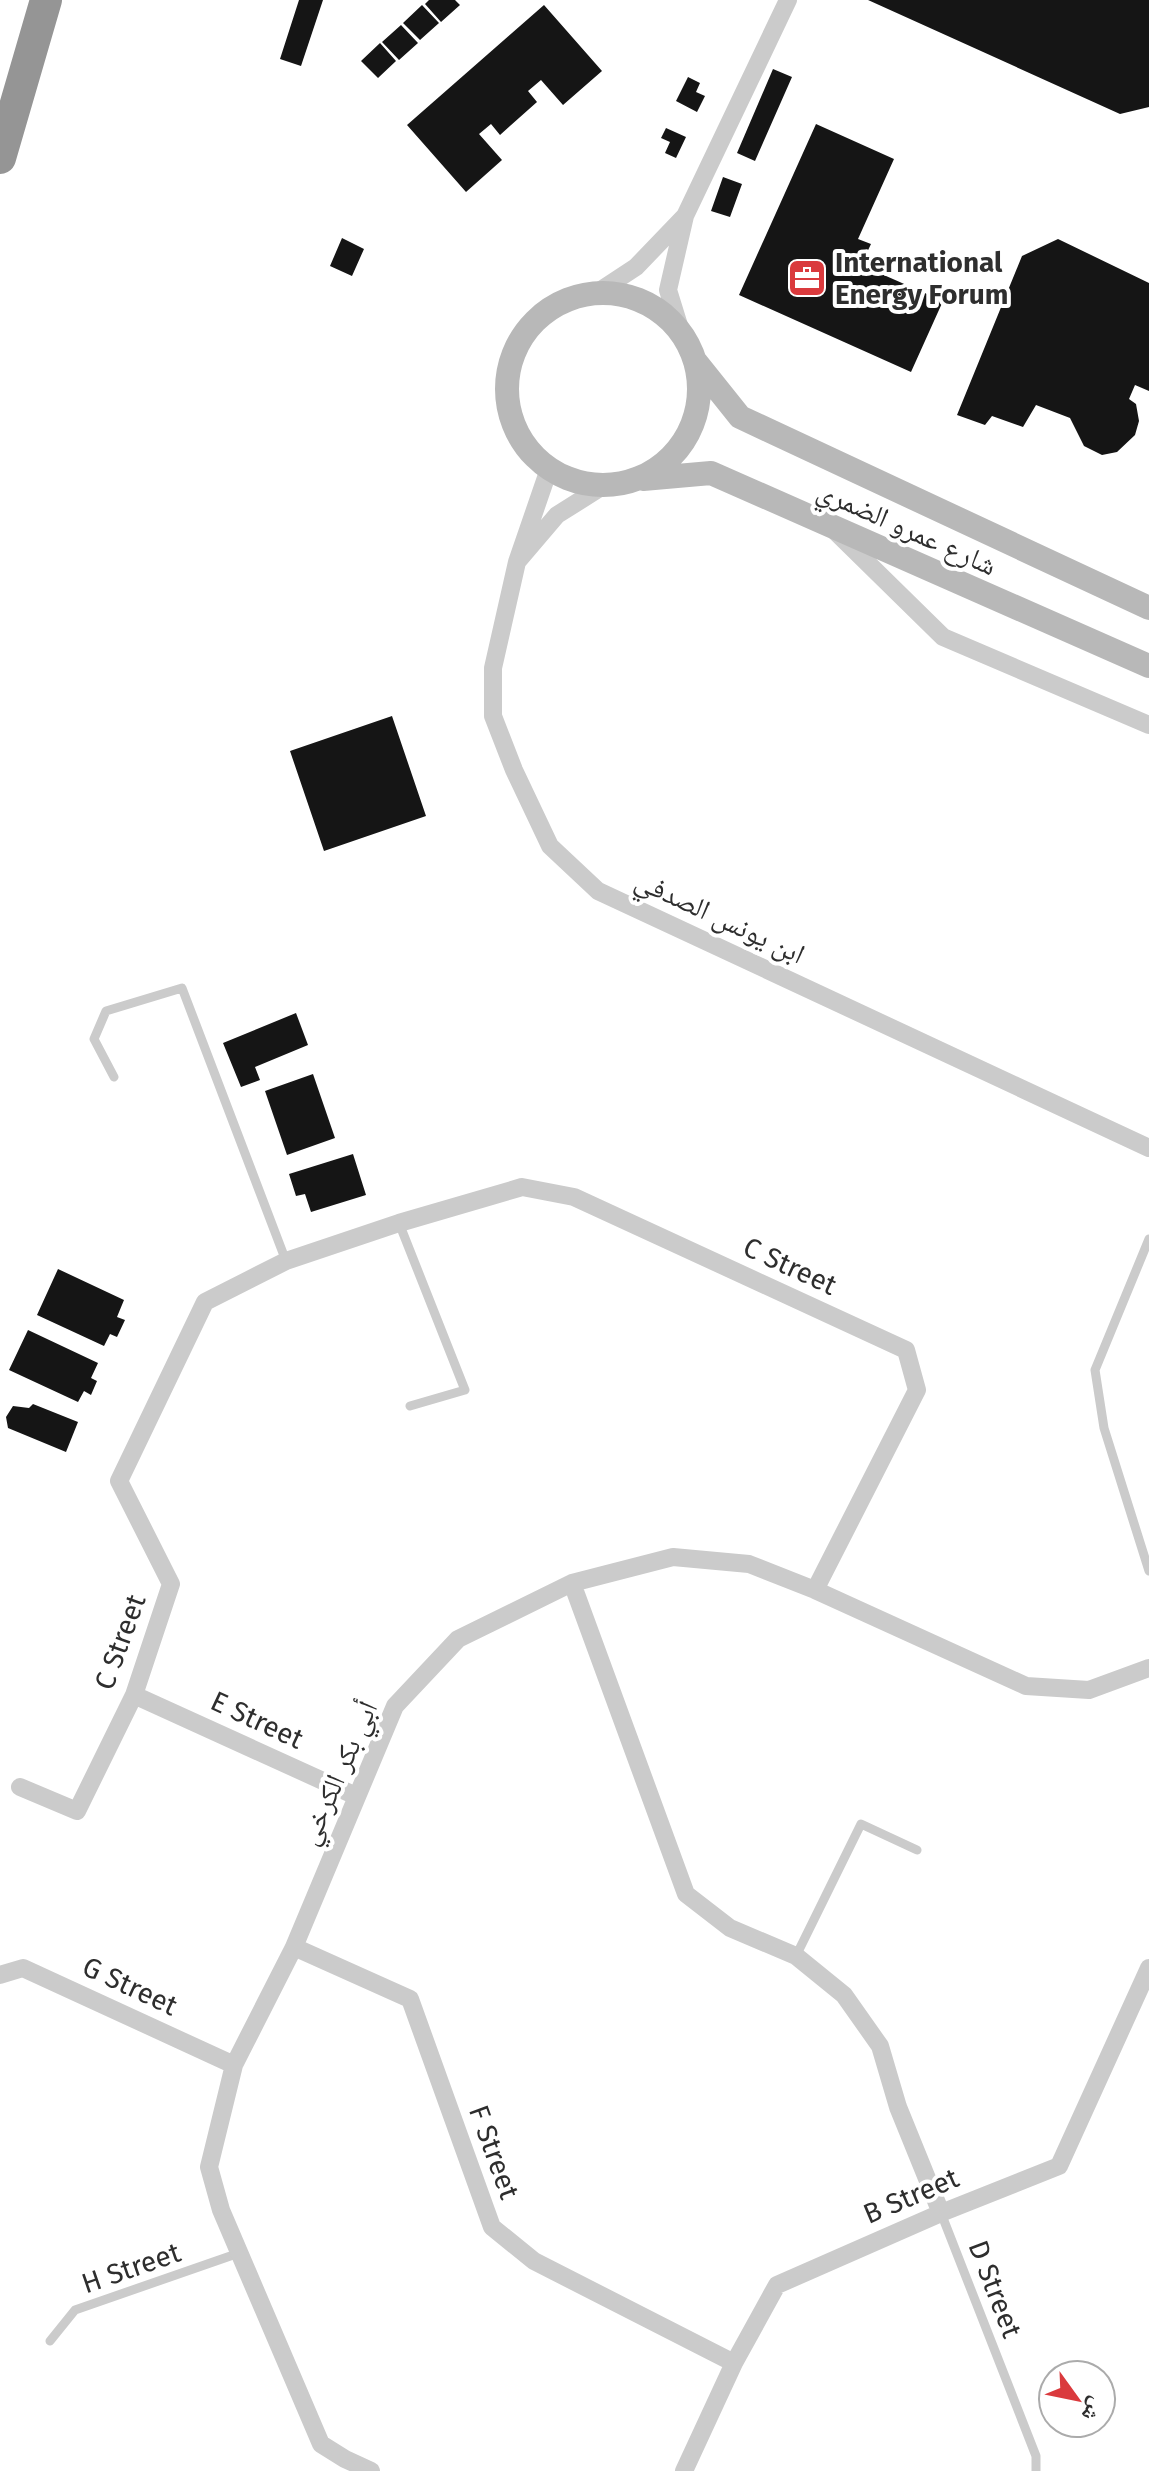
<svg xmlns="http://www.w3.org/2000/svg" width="1149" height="2471" font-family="'Fira Sans','Noto Naskh Arabic',sans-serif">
<rect width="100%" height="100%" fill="#fff"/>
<path fill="#151515" d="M299,0H323L301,66L280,59Z
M429,0H455L460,5L441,22L425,4Z
M868,0H1149V107L1120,114Z
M422,5L439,23L420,40L403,23Z
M544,5L602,71L563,105L541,80L528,91L537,102L500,135L491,124L479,134L502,160L466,192L407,125Z
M401,25L418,43L399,60L382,42Z
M380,43L396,61L378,78L361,61Z
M773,69L792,77L755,161L737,153Z
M688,77L700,83L696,92L705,96L697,112L676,101Z
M816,124L894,159L858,239L871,244L861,265L943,301L911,372L739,295Z
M666,128L686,137L676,158L665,153L670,142L661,138Z
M723,177L742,184L730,217L711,211Z
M342,238L364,249L352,276L330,266Z
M1058,239L1149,283V391L1135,385L1129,399L1136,404L1139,421L1135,435L1117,452L1102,455L1084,446L1070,418L1036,405L1023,427L992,416L985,425L957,415L1022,256Z
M392,716L426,816L324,851L290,751Z
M296,1013L308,1045L255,1067L260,1080L241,1087L223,1043Z
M313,1074L335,1138L287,1155L265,1091Z
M353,1154L366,1195L311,1212L305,1194L296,1196L289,1174Z
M58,1269L124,1300L117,1317L125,1320L117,1337L110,1334L104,1346L37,1315Z
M28,1330L98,1363L91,1378L97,1381L91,1395L84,1391L78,1402L9,1370Z
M33,1404L78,1422L66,1452L8,1428L6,1417L13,1406L29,1408Z"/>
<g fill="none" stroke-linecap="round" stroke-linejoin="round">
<path stroke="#cbcbcb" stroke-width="9" d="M114,1077L94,1039L106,1011L182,988L286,1261
M399,1223L465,1390L410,1406
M1149,1239L1095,1370L1104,1428L1149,1571
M796,1956L861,1824L917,1850
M941,2213L1036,2456V2471
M50,2341L75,2310L239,2253"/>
<path stroke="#cbcbcb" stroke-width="18" d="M685,216L788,0
M598,292L636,267L685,216L668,290L681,332
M549,469L517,562L557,515L603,486
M836,532L943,637L1149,725
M517,562L493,668V716L514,770L550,846L598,891L1149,1148
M572,1583L686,1894L730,1928L796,1956L844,1995L880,2046L898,2107L941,2213
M134,1695L356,1796
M20,1787L77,1811L134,1695L171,1584L119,1481L205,1302L286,1261L399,1223L522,1187L574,1197L906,1350L917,1390L815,1590
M294,1947L410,1999L492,2227L534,2261L734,2363
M0,1975L23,1968L234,2065
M371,2471L345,2459L321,2444L221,2210L209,2167L234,2065L294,1947L395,1706L458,1639L572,1583L673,1557L749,1564L815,1590L1026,1686L1089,1690L1149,1668
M684,2471L734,2363L777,2285L941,2213L1059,2166L1149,1968"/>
<path stroke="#b8b8b8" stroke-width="24" d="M507 389a96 96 0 1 1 192 0a96 96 0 1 1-192 0Z
M696,362L740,417L1149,608
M643,479L711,473L1149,666"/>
<path stroke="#959595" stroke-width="32" d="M0,158L46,0"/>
</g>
<defs>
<g id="office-square" transform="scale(2)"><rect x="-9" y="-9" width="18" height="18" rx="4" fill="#da3a3d" stroke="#fff"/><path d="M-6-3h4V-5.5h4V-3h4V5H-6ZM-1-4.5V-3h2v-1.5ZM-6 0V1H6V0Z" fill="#fff"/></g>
</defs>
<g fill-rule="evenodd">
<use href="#office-square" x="807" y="278"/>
</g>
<g text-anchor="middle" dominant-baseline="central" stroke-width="8" stroke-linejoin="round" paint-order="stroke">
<g font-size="28" font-weight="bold" fill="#2e2e2e" stroke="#fff" text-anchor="start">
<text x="835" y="262">International<tspan x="835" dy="32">Energy Forum</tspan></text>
</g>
<g font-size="28" fill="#2e2e2e" stroke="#fff">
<text transform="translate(907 528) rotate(24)">شارع عمرو الضمري</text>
<text transform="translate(720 917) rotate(25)">ابن يونس الصدفي</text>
<text transform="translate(790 1266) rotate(25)">C Street</text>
<text transform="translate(120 1642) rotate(-70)">C Street</text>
<text transform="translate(257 1720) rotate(25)">E Street</text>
<text transform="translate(338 1773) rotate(-66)">أبي بكر الكرخي</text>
<text transform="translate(130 1986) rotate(25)">G Street</text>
<text transform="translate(494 2152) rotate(70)">F Street</text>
<text transform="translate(911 2196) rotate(-23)">B Street</text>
<text transform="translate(131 2268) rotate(-19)">H Street</text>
<text transform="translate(995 2289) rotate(69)">D Street</text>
</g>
</g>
<g transform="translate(1077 2399) rotate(123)"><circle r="38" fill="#ffffff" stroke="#ababab" stroke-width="2"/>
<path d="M0-6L14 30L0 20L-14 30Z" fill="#da3a3d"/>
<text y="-12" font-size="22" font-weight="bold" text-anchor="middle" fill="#2e2e2e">ش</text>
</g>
</svg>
